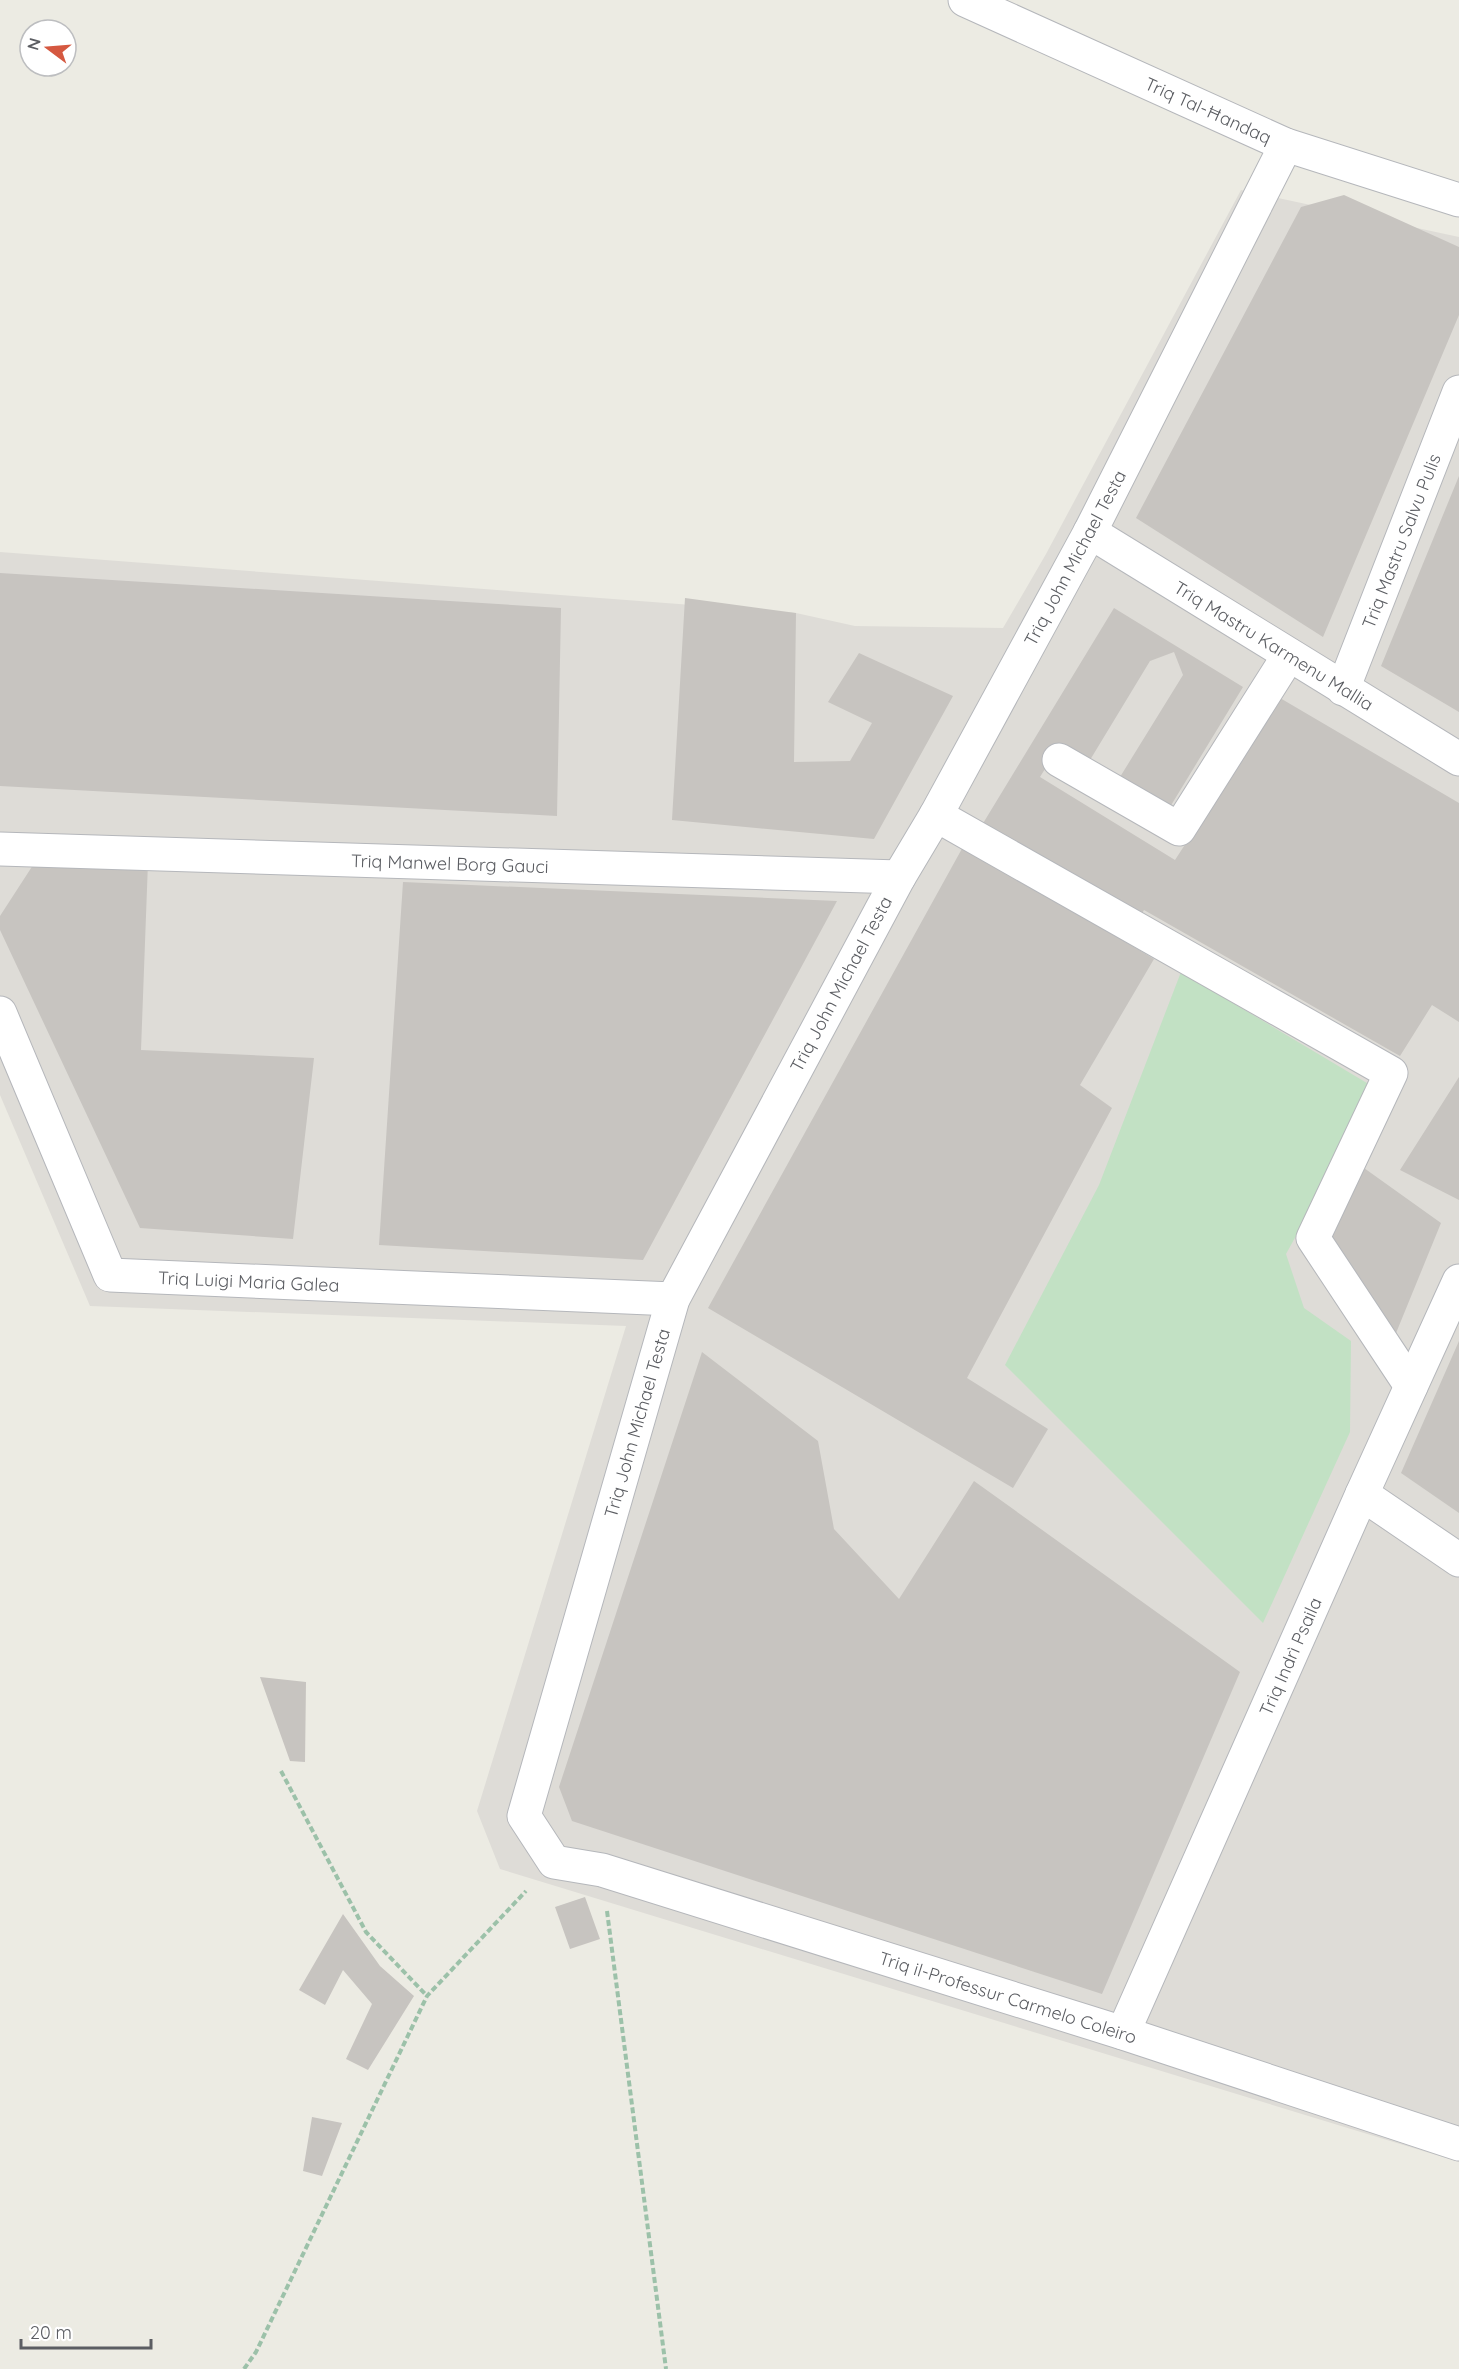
<svg xmlns="http://www.w3.org/2000/svg" width="1459" height="2369" font-family="Quicksand,sans-serif">
<rect width="100%" height="100%" fill="#ecebe3"/>
<path fill="#dedcd7" d="M1241,190L1459,237V2162L500,1869L477,1811L626,1326L90,1306L0,1095V552L796,613L855,626L1003,628L1046,554Z"/>
<path fill="#c2e1c4" d="M1181,972L1377,1089L1286,1254L1304,1308L1351,1341L1350,1432L1263,1623L1005,1365L1099,1185Z"/>
<path fill="#c7c4c0" d="M1344,195L1459,247V315L1323,637L1136,518L1301,207Z
M1459,476V712L1381,666Z
M0,573L561,608L557,816L0,786Z
M685,598L796,613L794,762L850,761L872,723L828,702L859,653L953,696L874,839L672,820Z
M1114,608L1243,687L1170,807L1120,777L1183,675L1174,652L1150,661L1090,760L1061,743L1040,777L1175,860L1280,698L1459,803V1022L1432,1005L1400,1056L1144,910L1138,920L982,825Z
M964,845L1154,959L1080,1085L1112,1108L967,1378L1048,1429L1013,1488L708,1308Z
M35,862H148L141,1050L314,1058L293,1239L140,1228L0,930V916Z
M403,882L837,901L643,1260L379,1245Z
M1459,1077V1200L1400,1170Z
M1364,1168L1441,1223L1394,1338L1329,1238Z
M1459,1341V1513L1401,1473Z
M702,1352L818,1441L834,1529L899,1599L974,1481L1240,1672L1102,1994L572,1821L559,1787Z
M260,1677L306,1682L305,1762L290,1761Z
M585,1897L600,1939L570,1949L555,1907Z
M343,1914L380,1966L414,1996L368,2070L346,2059L372,2004L343,1970L325,2005L299,1990Z
M312,2117L342,2123L322,2176L303,2171Z"/>
<g fill="none" stroke-linecap="round" stroke-linejoin="round">
<g stroke="#b5b7bb" stroke-width="35">
<g id="minor">
<path id="s1" d="M965,0L1286,145L1459,200"/>
<path id="s2" d="M1286,145L1090,532L936,815L899,877L673,1299L524,1816L554,1862L602,1870L1123,2033L1459,2144"/>
<path id="s3" d="M1090,532L1459,759"/>
<path id="s4" d="M1343,689L1459,392"/>
<path d="M1059,760L1179,829L1289,655"/>
<path d="M936,815L1391,1073L1313,1238L1411,1386"/>
<path id="s5" d="M0,849L899,877"/>
<path id="s6" d="M0,1013L110,1275L673,1299"/>
<path d="M1362,1494L1459,1560"/>
<path id="s7" d="M1123,2033L1362,1494L1459,1281"/>
</g>
</g>
<path stroke="#9cc1a9" stroke-width="4" stroke-dasharray="6 3" stroke-linecap="butt" d="M281,1771L366,1932L427,1996
M607,1911L666,2369
M244,2369L256,2352L427,1996L526,1891"/>
<use href="#minor" stroke="#fff" stroke-width="33"/>
</g>
<g text-anchor="middle" dominant-baseline="central" stroke-width="5" stroke-linejoin="round" paint-order="stroke">
<g font-size="18" fill="#5b5d62" stroke="#fff">
<text stroke="none"><textPath href="#s1" startOffset="267">Triq Tal-Ħandaq</textPath></text>
<text stroke="none"><textPath href="#s4" startOffset="159">Triq Mastru Salvu Pulis</textPath></text>
<text transform="translate(1075 558) rotate(-62)">Triq John Michael Testa</text>
<text stroke="none"><textPath href="#s3" startOffset="216">Triq Mastru Karmenu Mallia</textPath></text>
<text stroke="none"><textPath href="#s5" startOffset="450">Triq Manwel Borg Gauci</textPath></text>
<text transform="translate(841 984) rotate(-62)">Triq John Michael Testa</text>
<text stroke="none"><textPath href="#s6" startOffset="423">Triq Luigi Maria Galea</textPath></text>
<text transform="translate(637 1423) rotate(-74)">Triq John Michael Testa</text>
<text stroke="none"><textPath href="#s7" startOffset="412">Triq Indrì Psaila</textPath></text>
<text stroke="none"><textPath href="#s2" startOffset="2374">Triq il-Professur Carmelo Coleiro</textPath></text>
</g>
</g>
<g transform="translate(48 48) rotate(286)"><circle r="28" fill="#ffffff" stroke="#bdbec0" stroke-width="1.5"/>
<path d="M0-4.5L10 22L0 15L-10 22Z" fill="#d55840"/>
<text y="-9" font-size="16" font-weight="bold" text-anchor="middle" fill="#5b5d62">N</text>
</g>
<path d="M21 2339v9h130v-9" fill="none" stroke="#5b5d62" stroke-width="3"/>
<text x="30" y="2339" font-size="18" fill="#5b5d62" stroke="#ffffff" stroke-width="4.5" paint-order="stroke">20 m</text>
</svg>
